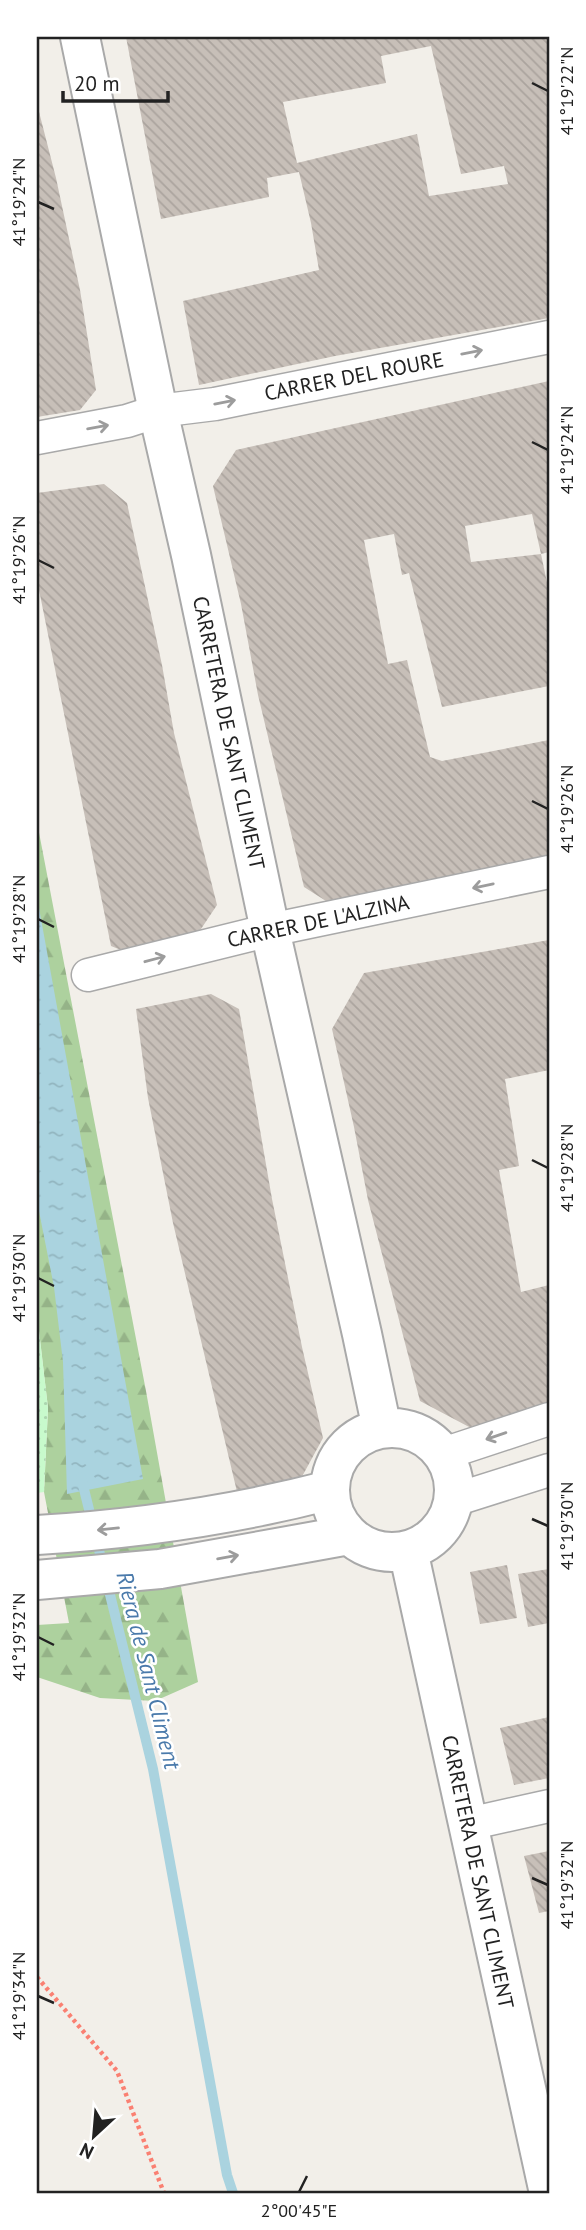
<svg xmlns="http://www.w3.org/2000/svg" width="586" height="2230" font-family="'PT Sans',sans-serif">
<defs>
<pattern id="forest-firs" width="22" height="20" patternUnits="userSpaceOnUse" patternTransform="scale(1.75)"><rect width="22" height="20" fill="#add19e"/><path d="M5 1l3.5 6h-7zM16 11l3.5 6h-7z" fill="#95b388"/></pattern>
<pattern id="park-dots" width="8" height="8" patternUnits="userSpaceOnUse" patternTransform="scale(1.75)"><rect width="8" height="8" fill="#c8facc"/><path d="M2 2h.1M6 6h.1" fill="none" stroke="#acd6af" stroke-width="1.8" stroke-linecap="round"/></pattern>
<pattern id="water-ripples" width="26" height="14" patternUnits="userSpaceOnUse" patternTransform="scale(1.75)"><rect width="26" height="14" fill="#aad3df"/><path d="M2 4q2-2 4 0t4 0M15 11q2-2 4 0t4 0" fill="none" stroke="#92b5bf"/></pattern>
<pattern id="building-back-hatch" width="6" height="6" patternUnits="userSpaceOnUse" patternTransform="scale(1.75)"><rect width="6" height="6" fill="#c7bfb8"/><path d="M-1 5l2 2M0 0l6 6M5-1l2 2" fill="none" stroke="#aba49e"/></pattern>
</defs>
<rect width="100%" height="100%" fill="#f2efe9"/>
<path fill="url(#forest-firs)" d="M37,822L146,1391L198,1682L155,1701L100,1698L37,1677V1625L69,1623L44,1492L48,1408L37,1314Z"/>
<path fill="url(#park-dots)" d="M37,1314L48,1408L44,1492L37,1493Z"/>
<path fill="url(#water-ripples)" d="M37,897L143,1479L67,1494L63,1362L54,1287L37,1201Z"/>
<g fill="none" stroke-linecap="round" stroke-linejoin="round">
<path stroke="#aad3df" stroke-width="10" d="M81,1477L153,1769L227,2175L233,2193"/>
</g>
<path fill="url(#building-back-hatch)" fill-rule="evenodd" d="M126,37H549V318L335,356L199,385L183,301L319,270L311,223L299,172L267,178L269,197L161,219ZM431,46L461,174L504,166L508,184L429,196L417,134L297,163L283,102L386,83L381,56Z
M37,104L56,178L80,290L96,390L80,410L37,417Z
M549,381V552L541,554L549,592V686L442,707L409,573L402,575L394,534L364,540L388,664L407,660L430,757L442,761L549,740V863L337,908L304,887L258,695L241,604L213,486L236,450ZM532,514L541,554L471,562L465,526Z
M104,484L127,503L162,665L174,733L217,905L195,938L126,952L111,946L37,580V493Z
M549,940V1070L505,1079L519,1166L499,1170L521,1292L549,1285V1406L471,1428L420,1401L368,1200L354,1127L332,1029L364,973Z
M211,994L239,1009L272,1199L302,1347L323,1438L298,1484L238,1496L173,1223L148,1098L136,1009Z
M507,1565L517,1618L480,1624L470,1572Z
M549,1569V1623L528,1627L518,1574Z
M549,1717V1778L514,1785L500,1728Z
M549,1851V1911L539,1913L524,1856Z"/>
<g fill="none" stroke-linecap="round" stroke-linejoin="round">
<g stroke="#a9a9a9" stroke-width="35">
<path id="minor" d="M37,438L127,421L158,411L215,404L549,337
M88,975L270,930L549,872
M443,1454L549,1419
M454,1500L549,1470
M468,1824L549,1806"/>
</g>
<g stroke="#a9a9a9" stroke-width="42">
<path id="tertiary" d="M80,37L158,411L191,555L270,930L362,1334L382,1429
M330 1490a62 62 0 1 1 124 0a62 62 0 1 1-124 0Z
M37,1535C136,1529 234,1515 330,1490
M408,1550L549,2193
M37,1580L160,1569L349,1535"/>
</g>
<path stroke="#fa8072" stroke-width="4.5" stroke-dasharray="3.5 3.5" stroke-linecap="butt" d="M37,1977L117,2071L164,2193"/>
<use href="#minor" stroke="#fff" stroke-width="32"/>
<use href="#tertiary" stroke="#fff" stroke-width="38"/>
</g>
<defs><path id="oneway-shaft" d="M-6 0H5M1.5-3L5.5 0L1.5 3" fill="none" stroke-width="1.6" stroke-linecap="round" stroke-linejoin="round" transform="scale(1.75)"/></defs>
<g stroke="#9c9c9c">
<use href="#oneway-shaft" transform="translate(472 352) rotate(-11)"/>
<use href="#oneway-shaft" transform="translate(225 402) rotate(-11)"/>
<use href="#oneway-shaft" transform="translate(98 427) rotate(-10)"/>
<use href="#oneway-shaft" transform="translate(483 886) rotate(168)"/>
<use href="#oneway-shaft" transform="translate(155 959) rotate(-15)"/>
<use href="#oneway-shaft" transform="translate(496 1436) rotate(161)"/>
<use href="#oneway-shaft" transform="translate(108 1529) rotate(174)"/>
<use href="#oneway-shaft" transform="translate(228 1557) rotate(-10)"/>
</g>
<path fill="none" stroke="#222" stroke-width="2.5" d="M532,83L548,91M38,202L54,209M532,442L548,450M38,560L54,568M532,801L548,809M38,919L54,927M532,1160L548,1168M38,1278L54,1286M532,1519L548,1526M38,1637L54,1645M532,1878L548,1885M38,1996L54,2003M299,2192L307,2176"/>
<g text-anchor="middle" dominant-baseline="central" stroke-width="5" stroke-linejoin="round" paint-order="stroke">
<g font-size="21" fill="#222" stroke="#fff">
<text transform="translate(354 376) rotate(-11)">CARRER DEL ROURE</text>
<text transform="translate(229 733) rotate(78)">CARRETERA DE SANT CLIMENT</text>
<text transform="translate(318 921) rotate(-12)">CARRER DE L'ALZINA</text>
<text transform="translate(478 1872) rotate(78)">CARRETERA DE SANT CLIMENT</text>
</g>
<g font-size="23" font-style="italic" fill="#4a7aab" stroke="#fff">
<text transform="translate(149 1670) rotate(76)">Riera de Sant Climent</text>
</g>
</g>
<rect width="586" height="2230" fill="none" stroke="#ffffff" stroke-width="77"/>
<g transform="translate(94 2136) rotate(206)" stroke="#ffffff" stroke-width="5" paint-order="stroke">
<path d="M0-5L12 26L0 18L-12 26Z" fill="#222222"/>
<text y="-10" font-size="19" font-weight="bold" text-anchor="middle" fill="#222222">N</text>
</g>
<path d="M63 91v10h105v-10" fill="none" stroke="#222222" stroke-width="3.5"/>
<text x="74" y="91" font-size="21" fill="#222222" stroke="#ffffff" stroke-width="5" paint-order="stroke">20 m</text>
<rect x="38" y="38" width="510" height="2154" fill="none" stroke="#222" stroke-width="2.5"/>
<g font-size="18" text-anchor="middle" fill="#222">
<text transform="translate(567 91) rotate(-90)" y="6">41°19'22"N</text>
<text transform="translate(19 202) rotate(-90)" y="6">41°19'24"N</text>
<text transform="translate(567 450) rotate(-90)" y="6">41°19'24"N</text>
<text transform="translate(19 560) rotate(-90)" y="6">41°19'26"N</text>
<text transform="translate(567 809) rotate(-90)" y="6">41°19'26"N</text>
<text transform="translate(19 919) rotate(-90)" y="6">41°19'28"N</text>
<text transform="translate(567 1168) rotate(-90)" y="6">41°19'28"N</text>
<text transform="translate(19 1278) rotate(-90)" y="6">41°19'30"N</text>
<text transform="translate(567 1526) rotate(-90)" y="6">41°19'30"N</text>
<text transform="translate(19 1637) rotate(-90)" y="6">41°19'32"N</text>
<text transform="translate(567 1885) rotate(-90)" y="6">41°19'32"N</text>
<text transform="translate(19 1996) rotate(-90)" y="6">41°19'34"N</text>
<text x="299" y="2217">2°00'45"E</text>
</g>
</svg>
